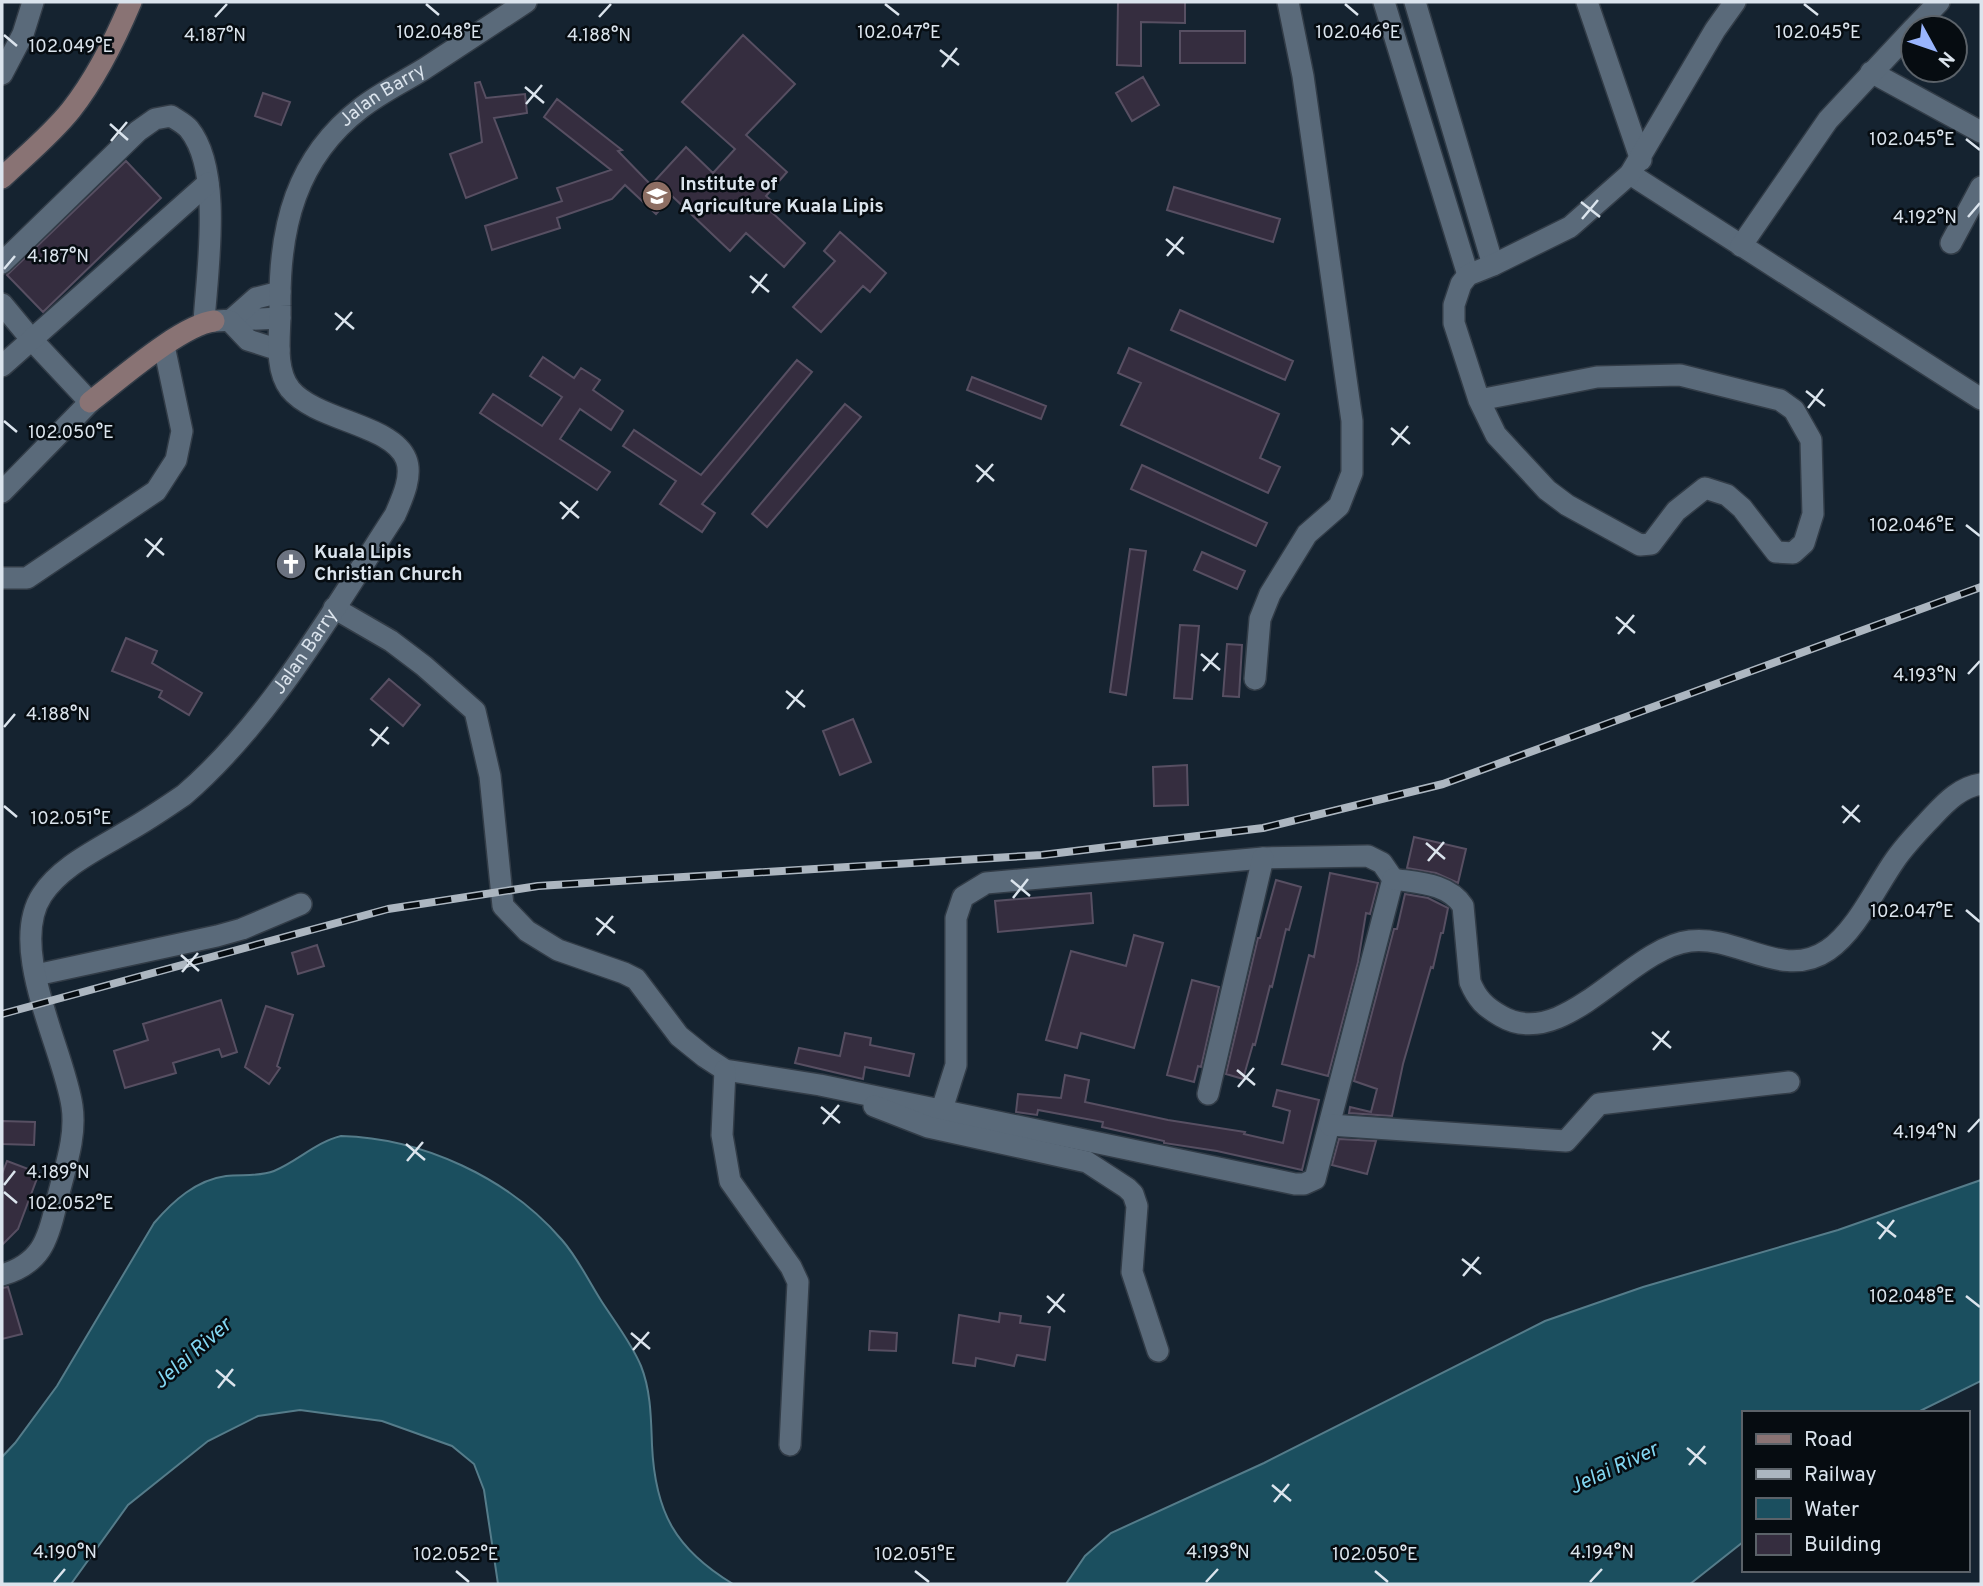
<svg xmlns="http://www.w3.org/2000/svg" width="1983" height="1586" font-family="Overpass,sans-serif">
<rect width="100%" height="100%" fill="#152330"/>
<path fill="#1b4f5f" stroke="#557c8a" stroke-width="2" d="M341,1136C422,1138 509,1178 562,1240C578,1258 589,1282 602,1302C615,1322 632,1344 641,1366C651,1391 651,1419 652,1445C655,1512 675,1549 733,1584H498L484,1490L474,1464L452,1446L382,1421L300,1410L258,1416L208,1441L128,1505L71,1584H2V1457L15,1443L57,1386L154,1223C173,1201 196,1180 226,1176C241,1174 259,1177 274,1171C298,1161 316,1142 341,1136Z
M1981,1180V1381L1916,1413H1743V1542L1690,1584H1066L1085,1556L1111,1533L1264,1463L1545,1321L1643,1287L1838,1230Z"/>
<path fill="#352d3f" stroke="#574f62" stroke-width="2" d="M1118,2H1185V23L1141,22V66L1117,65Z
M1180,31H1245V63H1180Z
M743,35L795,84L746,135L787,172L766,196L773,202L767,208L805,243L784,267L746,233L730,251L672,196L656,214L625,185L612,199L557,218L560,228L492,250L485,226L562,201L557,188L611,170L544,117L557,99L622,150L618,151L651,185L686,147L713,173L735,149L682,102Z
M1143,77L1159,105L1132,121L1116,93Z
M480,82L486,98L525,94L527,113L494,118L517,178L466,198L450,154L482,142L475,83Z
M263,93L290,102L281,125L255,116Z
M126,161L161,198L43,312L7,275Z
M1174,187L1280,219L1273,242L1167,210Z
M840,232L886,273L870,292L863,286L821,332L793,307L835,261L824,251Z
M1180,310L1293,361L1285,380L1171,330Z
M1129,348L1279,414L1260,458L1280,467L1268,493L1121,425L1141,383L1118,373Z
M543,357L574,378L581,368L600,380L593,390L623,411L611,430L580,409L560,439L610,472L597,490L480,413L493,394L542,426L562,397L530,376Z
M797,360L812,372L702,504L715,513L702,532L660,504L676,481L623,446L634,430L701,475Z
M972,377L1046,406L1041,419L967,390Z
M845,404L861,417L767,527L752,514Z
M1142,465L1267,523L1256,546L1131,489Z
M1130,549L1146,551L1126,695L1110,692Z
M1202,552L1245,571L1237,589L1194,570Z
M1180,625L1199,626L1192,699L1174,698Z
M126,638L157,651L152,663L202,693L189,715L159,697L162,691L112,671Z
M1227,644L1242,645L1239,697L1223,696Z
M389,679L420,705L403,726L371,699Z
M853,719L871,762L840,775L823,731Z
M1187,765L1188,805L1154,806L1153,767Z
M1414,837L1466,849L1458,883L1436,873L1407,868Z
M1330,873L1378,883L1370,914L1366,913L1358,962L1328,1076L1282,1064L1309,955L1314,957Z
M1276,880L1301,887L1289,930L1286,929L1272,987L1270,986L1255,1045L1253,1044L1243,1079L1226,1074L1258,938H1260Z
M1091,893L1093,923L998,932L995,901Z
M1405,894L1428,898L1448,908L1443,933H1441L1433,968L1431,967L1403,1064L1392,1116L1349,1113L1350,1107L1371,1112L1377,1089L1354,1081L1394,929H1397Z
M1134,935L1163,943L1134,1048L1081,1033L1077,1048L1046,1040L1071,951L1126,966Z
M317,945L324,966L298,974L292,953Z
M1192,980L1219,987L1201,1067L1198,1066L1194,1082L1167,1075Z
M221,1000L237,1052L222,1057L219,1049L173,1063L176,1073L125,1088L114,1051L148,1040L143,1024Z
M266,1006L293,1015L277,1066L280,1068L269,1084L245,1067Z
M845,1033L871,1038L870,1045L914,1054L909,1076L865,1067L863,1079L795,1063L799,1048L840,1056Z
M1065,1075L1089,1080L1085,1102L1168,1120L1245,1132L1244,1134L1283,1143L1290,1111L1273,1106L1277,1090L1319,1100L1302,1170L1217,1151L1164,1143V1141L1102,1127L1103,1122L1038,1110L1037,1115L1016,1112L1018,1094L1061,1098Z
M2,1121L35,1122L34,1145L2,1144Z
M1339,1139L1376,1141L1367,1174L1332,1165Z
M7,1161L39,1173L18,1229L2,1245V1174Z
M8,1287L22,1334L2,1339V1288Z
M1000,1313L1021,1316L1020,1323L1050,1327L1045,1360L1017,1355L1014,1366L976,1358L975,1366L953,1363L959,1315L999,1322Z
M870,1331L897,1333L896,1351L869,1350Z"/>
<g fill="none" stroke-linecap="round" stroke-linejoin="round">
<g stroke="#323c47" stroke-width="24">
<g id="street">
<path d="M1384,2L1468,275"/>
<path d="M1415,2L1493,265"/>
<path d="M1587,2L1641,160"/>
<path d="M1914,28L1939,2"/>
<path d="M1871,72L1981,132"/>
<path d="M2,74L23,34L33,2"/>
<path d="M1630,174L1981,399"/>
<path d="M1951,243L1981,187"/>
<path d="M1741,246L1828,120L1913,29"/>
<path d="M2,263L138,131L155,119L171,116C177,120 185,124 189,129C223,171 207,271 204,322"/>
<path d="M2,304L31,339L90,402L2,492"/>
<path d="M214,321L280,318"/>
<path d="M230,321L256,298L280,292"/>
<path d="M230,321L248,340L279,350"/>
<path d="M2,366L208,183"/>
<path d="M1479,400L1597,377L1680,375L1780,400L1794,410L1811,440L1813,514L1804,543L1793,553L1776,552L1742,508L1727,495L1705,488L1676,511L1651,544L1640,545L1567,505L1547,490L1496,435L1479,400L1454,323V305L1461,284L1468,275L1493,265L1570,227L1630,174L1715,30L1735,2"/>
<path d="M2,578H27L156,491L176,460L182,431L164,346"/>
<path d="M334,608L391,641L424,666L475,711L490,776L503,906L527,931L558,950L624,973L636,979L679,1036L705,1057L725,1070L820,1085L1295,1184H1304L1315,1179L1393,879L1382,863L1368,856L1263,858L986,883L963,897L956,918V1065L942,1109"/>
<path d="M1255,679L1260,619L1270,594L1307,534L1339,506L1352,473V421L1303,76L1288,2"/>
<path d="M1393,879C1418,883 1448,883 1463,906L1470,982C1477,999 1485,1007 1501,1016C1564,1053 1629,948 1690,941C1738,935 1783,981 1828,950C1856,931 1876,887 1895,860C1906,844 1920,830 1933,816C1947,801 1961,787 1981,784"/>
<path d="M36,975L217,936L242,929L301,904"/>
<path d="M725,1070L722,1135L730,1181L791,1267L798,1282L790,1445"/>
<path d="M1208,1094L1263,858"/>
<path d="M874,1106L928,1127L1087,1162L1127,1188L1133,1194L1137,1206L1132,1272L1158,1351"/>
<path d="M1330,1125L1566,1141L1599,1104L1789,1082"/>
<path id="s1" d="M2,1275C40,1264 48,1241 56,1205C63,1173 77,1139 72,1106C64,1050 7,948 42,895C61,866 97,850 126,832C146,821 165,808 184,795C270,721 333,610 395,515C402,499 413,476 406,459C392,424 316,421 290,389C273,367 281,331 280,306C279,227 296,158 361,108C380,93 403,82 424,69C458,47 492,24 526,2"/>
</g>
</g>
<g stroke="#323c47" stroke-width="24">
<path id="secondary" d="M2,178C25,156 51,135 71,110C97,77 115,40 131,2
M90,402C119,380 181,325 214,321"/>
</g>
<use href="#street" stroke="#5a6a7a" stroke-width="21"/>
<use href="#secondary" stroke="#897374" stroke-width="21"/>
<g stroke="#acb6c0" stroke-width="8">
<path id="rail" d="M2,1014L388,909L538,886L1042,855L1263,828L1443,784L1981,587"/>
</g>
<use href="#rail" stroke="#060c11" stroke-width="5" stroke-dasharray="16" stroke-linecap="butt"/>
</g>
<path fill="none" stroke="#dbe4ed" stroke-width="2.5" d="M426,4L439,15M885,4L899,15M1345,4L1358,15M1804,4L1818,15M215,17L227,4M599,17L611,4M4,35L17,46M940,50L959,65M942,67L957,48M525,87L544,103M526,104L542,85M110,124L128,140M1966,139L1980,150M111,141L127,122M1581,202L1600,217M1968,217L1980,203M1582,219L1598,200M1166,239L1184,254M1167,256L1183,237M4,269L15,256M750,276L769,292M752,293L767,274M335,313L354,329M336,330L352,312M1806,391L1825,406M1808,408L1823,389M4,421L17,432M1391,428L1410,444M1392,445L1408,426M976,465L994,481M977,482L993,464M560,502L579,518M562,519L578,501M1966,525L1980,536M145,539L164,555M147,557L162,538M1616,617L1635,633M1618,634L1634,615M1201,654L1220,670M1203,671L1218,653M1968,674L1980,661M786,691L805,707M787,709L803,690M4,727L15,714M370,729L389,744M372,746L388,727M4,806L17,817M1842,806L1860,822M1843,823L1859,805M1426,843L1445,859M1428,861L1444,842M1011,880L1030,896M1013,898L1028,879M1966,910L1980,922M596,918L615,933M597,935L613,916M181,955L199,971M182,972L198,953M1652,1032L1671,1048M1653,1050L1669,1031M1237,1070L1255,1085M1238,1087L1254,1068M821,1107L840,1123M823,1124L839,1105M1968,1132L1980,1119M406,1144L425,1160M407,1161L423,1142M4,1185L15,1171M4,1192L17,1203M1877,1222L1896,1237M1879,1239L1894,1220M1462,1259L1481,1274M1463,1276L1479,1257M1047,1296L1065,1312M1966,1296L1980,1307M1048,1313L1064,1294M631,1333L650,1349M633,1350L649,1332M216,1370L235,1386M218,1388L233,1369M1687,1448L1706,1464M1689,1465L1705,1446M1272,1485L1291,1501M1274,1502L1289,1484M456,1571L469,1582M915,1571L929,1582M1375,1571L1388,1582M54,1582L65,1569M1206,1582L1218,1569M1590,1582L1602,1569"/>
<defs>
<g id="university-disc" transform="scale(1.575)"><circle r="9.5" fill="#8d6e63" stroke="#060c11"/><path d="M0-5L7-2L0 1L-7-2ZM-4 1L0 2.5L4 1V4Q0 6-4 4Z" fill="#fff"/></g>
<g id="church-disc" transform="scale(1.575)"><circle r="9.5" fill="#6b7280" stroke="#060c11"/><path d="M-1.2-6h2.4v3.5h3.3v2.4h-3.3V6h-2.4V-.1h-3.3v-2.4h3.3Z" fill="#fff"/></g>
</defs>
<g fill-rule="evenodd">
<use href="#university-disc" x="657" y="196"/>
<use href="#church-disc" x="291" y="564"/>
</g>
<g text-anchor="middle" dominant-baseline="central" stroke-width="5" stroke-linejoin="round" paint-order="stroke">
<g font-size="19" fill="#dbe4ed" stroke="#060c11">
<text stroke="none"><textPath href="#s1" startOffset="1470">Jalan Barry</textPath></text>
<text stroke="none"><textPath href="#s1" startOffset="777">Jalan Barry</textPath></text>
</g>
<g font-size="19" font-weight="bold" fill="#dbe4ed" stroke="#060c11" text-anchor="start">
<text x="680" y="185">Institute of<tspan x="680" dy="22">Agriculture Kuala Lipis</tspan></text>
<text x="314" y="553">Kuala Lipis<tspan x="314" dy="22">Christian Church</tspan></text>
</g>
<g font-size="21" font-style="italic" fill="#82d6f1" stroke="#060c11">
<text transform="translate(193 1354) rotate(-41)">Jelai River</text>
<text transform="translate(1614 1469) rotate(-25)">Jelai River</text>
</g>
</g>
<g font-size="18" text-anchor="middle" fill="#dbe4ed" stroke="#060c11" stroke-width="5" stroke-linejoin="round" paint-order="stroke">
<text x="439" y="38">102.048°E</text>
<text x="899" y="38">102.047°E</text>
<text x="1358" y="38">102.046°E</text>
<text x="1818" y="38">102.045°E</text>
<text x="215" y="41">4.187°N</text>
<text x="599" y="41">4.188°N</text>
<text x="71" y="52">102.049°E</text>
<text x="1912" y="145">102.045°E</text>
<text x="1925" y="223">4.192°N</text>
<text x="58" y="262">4.187°N</text>
<text x="71" y="438">102.050°E</text>
<text x="1912" y="531">102.046°E</text>
<text x="1925" y="681">4.193°N</text>
<text x="58" y="720">4.188°N</text>
<text x="71" y="824">102.051°E</text>
<text x="1912" y="917">102.047°E</text>
<text x="1925" y="1138">4.194°N</text>
<text x="58" y="1178">4.189°N</text>
<text x="71" y="1209">102.052°E</text>
<text x="1912" y="1302">102.048°E</text>
<text x="65" y="1558">4.190°N</text>
<text x="1218" y="1558">4.193°N</text>
<text x="1602" y="1558">4.194°N</text>
<text x="456" y="1560">102.052°E</text>
<text x="915" y="1560">102.051°E</text>
<text x="1375" y="1560">102.050°E</text>
</g>
<rect width="1983" height="1586" fill="none" stroke="#dbe4ed" stroke-width="7"/>
<rect x="1742" y="1411" width="228" height="161" fill="#060c11" stroke="#5b6269" stroke-width="2"/>
<rect x="1756" y="1434" width="35" height="10" fill="#897374" stroke="#5b6269" stroke-width="2"/>
<text x="1804" y="1446" font-size="21" fill="#dbe4ed">Road</text>
<rect x="1756" y="1469" width="35" height="10" fill="#acb6c0" stroke="#5b6269" stroke-width="2"/>
<text x="1804" y="1481" font-size="21" fill="#dbe4ed">Railway</text>
<rect x="1756" y="1498" width="35" height="21" fill="#1b4f5f" stroke="#5b6269" stroke-width="2"/>
<text x="1804" y="1516" font-size="21" fill="#dbe4ed">Water</text>
<rect x="1756" y="1534" width="35" height="21" fill="#352d3f" stroke="#5b6269" stroke-width="2"/>
<text x="1804" y="1551" font-size="21" fill="#dbe4ed">Building</text>
<g transform="translate(1934 49) rotate(130)"><circle r="33" fill="#060c11" stroke="#5b6269" stroke-width="2"/>
<path d="M0-5L12 26L0 18L-12 26Z" fill="#99b5fd"/>
<text y="-10" font-size="19" font-weight="bold" text-anchor="middle" fill="#dbe4ed">N</text>
</g>
</svg>
